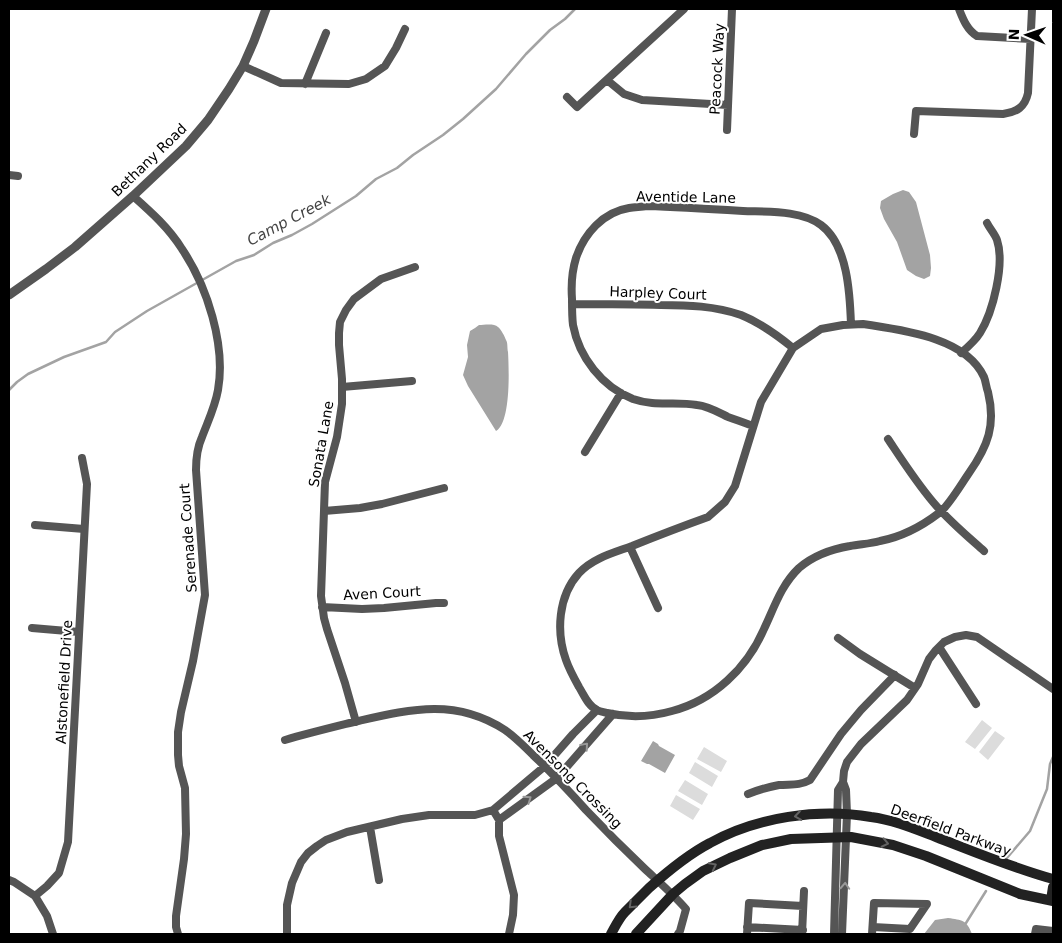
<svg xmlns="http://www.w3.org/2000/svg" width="1062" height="943" font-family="'DejaVu Sans',sans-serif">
<rect width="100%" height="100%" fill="#fff"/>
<path fill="#dcdcdc" d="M982,720L992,728L975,749L965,742Z
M995,731L1005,738L988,760L979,752Z
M704,747L727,761L721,772L697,759Z
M695,762L718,776L712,787L689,773Z
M685,780L708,794L702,805L678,791Z
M676,795L700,809L693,820L670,806Z"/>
<path fill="#a3a3a3" d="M903,190L909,192L916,202L930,255L931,268L930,276L924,279L916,276L907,270L897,242L884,219L880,208L881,201L893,194Z
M479,325C484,325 494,323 498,327C501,329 505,337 506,340C508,343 507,348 508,352C509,369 511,422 496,431L468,386L463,375L468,357L467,345L470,331L475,328Z
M653,741L658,744L659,746L675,755L665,773L649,764H647L641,761Z
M948,918C962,920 967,920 972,934H924L935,920Z"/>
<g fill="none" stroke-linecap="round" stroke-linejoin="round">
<path stroke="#a3a3a3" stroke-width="2.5" d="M9,390L17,382L28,374L64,357L106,342L115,332L147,311L236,261L254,255L273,243L292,235L312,224L356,196L376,179L397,168L413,155L443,135L463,119L496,89L526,54L550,30L565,19L575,9
M1006,859L1030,831L1047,789L1050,764L1053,757
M966,923L986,891"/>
<path stroke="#555" stroke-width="8" d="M959,9C963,19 967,30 977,36L1031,39
M243,66L281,83L349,84L366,79L385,66L396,48L405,29
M607,80L624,94L642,100L728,105
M305,84L326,33
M567,97L577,107L684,9
M727,130L732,9
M914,134L916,111L1003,114C1017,112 1025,107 1028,93L1032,9
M9,175L18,176
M133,196C151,212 169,228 182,249C207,286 226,345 218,390C215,407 208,421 202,437C197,448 196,459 196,470L205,595L193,661L181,712L178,732V755L179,766L185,788L186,834L184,859L176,916V927L178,934
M572,304C602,304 631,304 661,305C688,305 715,306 741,315C761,323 777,335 793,348
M863,324C901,330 966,337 984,377C986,382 986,387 988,392C996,425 988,446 969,473C962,483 948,507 939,513C922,526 901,537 880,541C870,544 860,544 850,546C832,549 813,556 799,568C781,585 774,608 764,629C747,668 714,700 672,711C651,717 629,718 607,713C604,712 600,712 597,710C588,706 584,695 579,687C574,678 569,669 566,660C556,632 558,596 579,573C593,558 613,553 632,546C657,536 683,526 708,517L725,502L735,486L761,402L793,348L821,329L843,325Z
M961,353C968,347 975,341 980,333C993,312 1005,264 997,240C995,234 990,229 987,223
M342,387L412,381
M753,426C745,423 737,420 728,417C718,412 708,406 697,405C674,401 656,407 633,399C602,387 579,357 573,325C572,317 572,308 572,299C571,285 572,271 576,258C584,234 603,212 629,208C635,207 641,207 647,206C679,207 711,209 743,211C767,212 801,210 821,225C848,245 850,295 851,325
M888,439C902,460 916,482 933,502C948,520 966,535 984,551
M585,452L621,393
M324,511L360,508L382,504L444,488
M35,525L84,529
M630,547L658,608
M322,607L362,609L384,608L436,603H444
M32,628L79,632
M838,638L860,654L915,688
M939,647L976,704
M356,722L345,683L327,629L324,618L321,596L325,482L337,437L342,404V379L339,345V333L340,322L346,310L354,299L381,279L415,267
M285,740C309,733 334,727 358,721C411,709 456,698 505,730C515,737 524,746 533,755C552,773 569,791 586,810C605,830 625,850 645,869C659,882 673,894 686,909L680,931L678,934
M843,782L844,771L847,762L861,744L907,700L918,684L929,659L936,650L944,642L955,637L966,635L977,637L1053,689
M748,794C758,790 768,787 779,785C791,784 799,786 810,780L841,734L861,710L895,675
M493,810L499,820V836L514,895L513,915L509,934
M499,820L557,778L613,714
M370,827L379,880
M9,880L14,882L35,896L47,916L53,934
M35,896L47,886L59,873L68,842L87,484L82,458
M747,927L803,930
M287,934V905L292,883L301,862L308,853L317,846L326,840L347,832L402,819L429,815H475L493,810L545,766L573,734L597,710
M747,934L749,903L803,906
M802,934L804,891
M834,934L838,790L843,782L846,790L847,814L842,934
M872,934L874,903L927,904L910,929L873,927
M1035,934L1036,929L1053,931"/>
<path stroke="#555" stroke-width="9" d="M9,295L46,269L75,247L133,196L186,146L208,120L229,89L243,66L254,41L266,9"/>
<path stroke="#222" stroke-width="10" d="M1051,900L1053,887
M611,934C615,927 619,918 625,912C633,904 641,896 649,888C668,871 687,855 710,843C756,817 819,808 871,817C894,820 915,829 936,837C975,852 1013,868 1053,879
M636,934L673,894L685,884L703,871L730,858L762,845L791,839L851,837L893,845L926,856L1020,894L1053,901"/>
</g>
<defs><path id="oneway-chevron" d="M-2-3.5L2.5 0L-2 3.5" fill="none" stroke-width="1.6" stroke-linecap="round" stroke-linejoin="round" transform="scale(1.25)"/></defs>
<g stroke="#999">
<use href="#oneway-chevron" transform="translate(585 746) rotate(-49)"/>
<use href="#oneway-chevron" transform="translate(528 799) rotate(-35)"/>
<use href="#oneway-chevron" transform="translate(845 886) rotate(-87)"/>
</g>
<g stroke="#646464">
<use href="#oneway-chevron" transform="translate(798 816) rotate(172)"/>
<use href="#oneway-chevron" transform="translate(885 843) rotate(12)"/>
<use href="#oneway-chevron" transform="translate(713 866) rotate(-27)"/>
<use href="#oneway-chevron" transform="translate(632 905) rotate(136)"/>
</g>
<g text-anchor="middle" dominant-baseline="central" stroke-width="4" stroke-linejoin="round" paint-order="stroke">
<g font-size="14" fill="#000" stroke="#fff">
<text transform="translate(717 69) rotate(-87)">Peacock Way</text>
<text transform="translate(149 160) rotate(-44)">Bethany Road</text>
<text transform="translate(686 197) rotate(1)">Aventide Lane</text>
<text transform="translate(658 293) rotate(2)">Harpley Court</text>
<text transform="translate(321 444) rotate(-80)">Sonata Lane</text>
<text transform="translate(188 538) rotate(-94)">Serenade Court</text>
<text transform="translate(382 593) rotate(-3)">Aven Court</text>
<text transform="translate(64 682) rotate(-87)">Alstonefield Drive</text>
<text transform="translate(573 779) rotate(45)">Avensong Crossing</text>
<text transform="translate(951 830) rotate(20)">Deerfield Parkway</text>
</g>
<g font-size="15" font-style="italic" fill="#444" stroke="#fff">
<text transform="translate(289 220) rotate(-28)">Camp Creek</text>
</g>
</g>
<rect width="1062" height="943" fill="none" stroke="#000000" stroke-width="20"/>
<g transform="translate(1027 35) rotate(272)" stroke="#ffffff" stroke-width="4" paint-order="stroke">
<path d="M0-4L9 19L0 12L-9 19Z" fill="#000000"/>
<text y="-8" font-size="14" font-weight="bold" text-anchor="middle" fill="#000000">N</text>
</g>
</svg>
